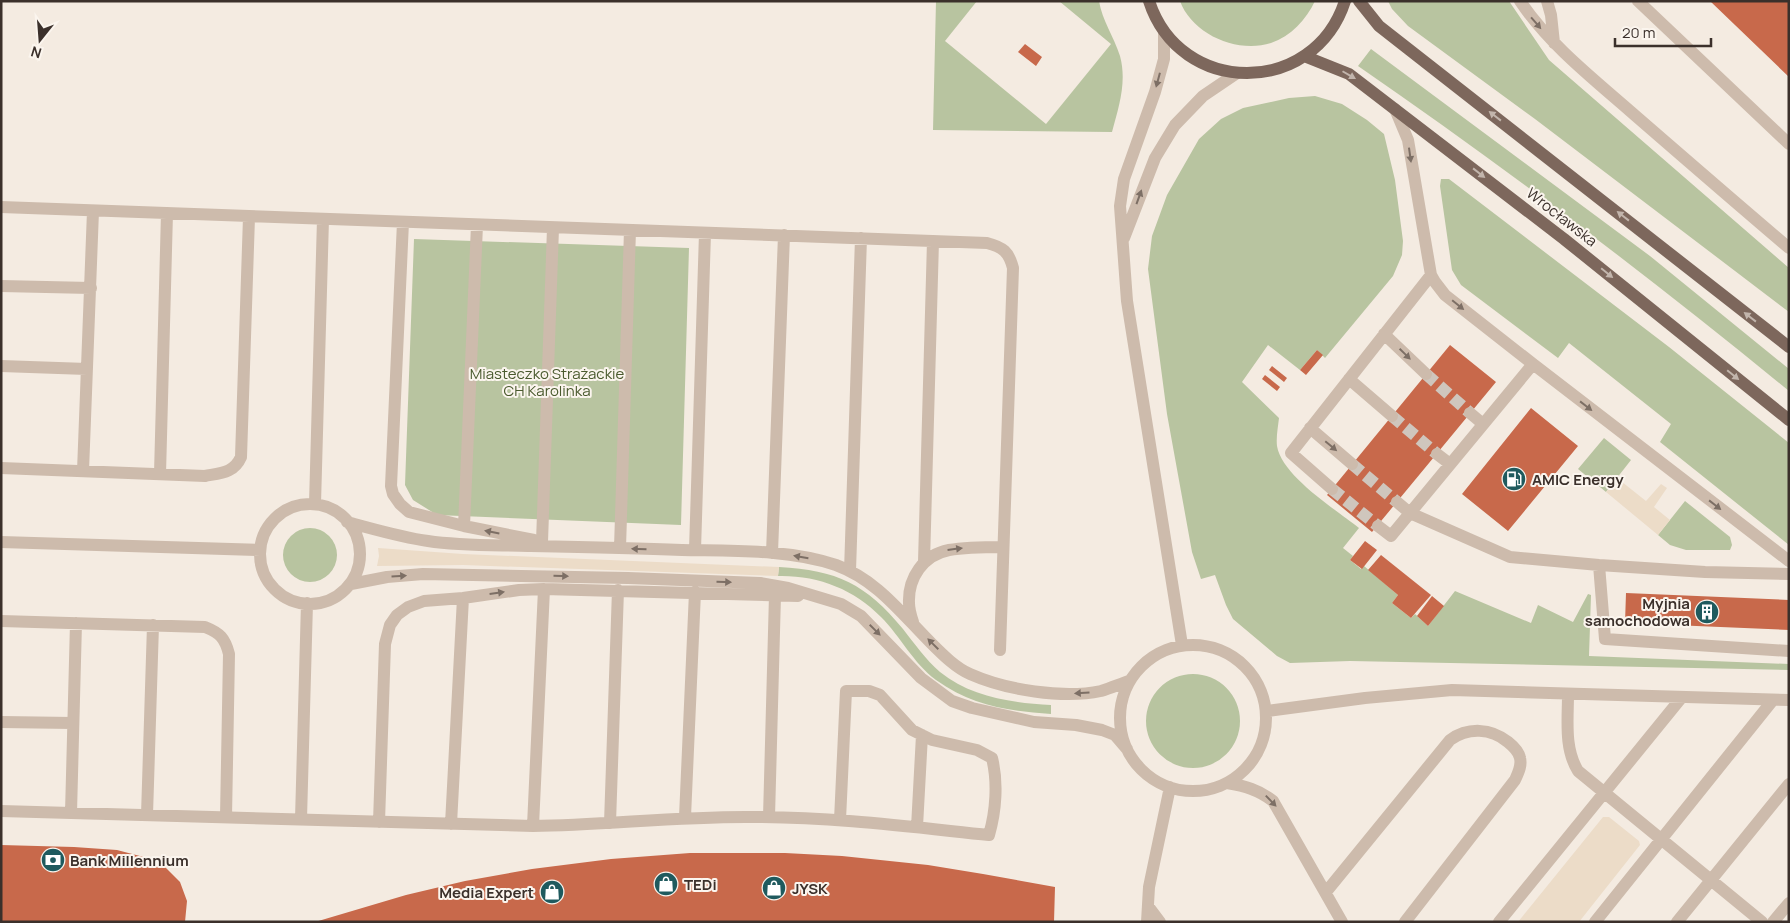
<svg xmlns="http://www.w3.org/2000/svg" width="1790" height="923" font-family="Manrope,sans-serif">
<rect width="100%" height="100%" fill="#f4ebe1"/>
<path fill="#b8c4a0" d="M936,1H977L945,41L1046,124L1111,44L1059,1H1099C1102,20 1114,37 1120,56C1127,82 1119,106 1112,132L933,130Z
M1180,1H1315C1306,20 1291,36 1271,43C1237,54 1192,34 1180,1Z
M1388,1H1509L1549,60L1789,268V312L1535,119L1408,26L1392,9Z
M1371,49L1650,256L1789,369V391C1650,277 1506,168 1358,66Z
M1315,96L1342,104L1367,120L1384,134L1395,180L1403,241L1402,255L1393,276L1325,358L1317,350L1300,370L1268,345L1242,382L1279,418C1278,427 1276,437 1277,446C1282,476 1335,509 1359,528L1343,548L1353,556L1350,560L1361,569L1364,566L1398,595L1392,603L1411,618L1415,614L1428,626L1455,591L1531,623L1538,605L1573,622L1588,594L1591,595L1589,656L1789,664V670L1350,661L1290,663L1277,656L1233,619L1226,605L1215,575L1201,579L1192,552L1167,414L1148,269L1152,236L1167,195L1199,139L1221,119L1243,108L1289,98Z
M1441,179H1449L1669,347L1789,443V545L1660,442L1671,424L1569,343L1558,358L1461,285L1452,270L1440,186Z
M414,239L689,248L681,525L437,515L413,500L405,485Z
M1604,438L1631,460L1606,492L1578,469Z
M1685,501L1730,537L1732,545L1730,550H1686L1670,545L1658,535Z
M283 555a27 27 0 1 1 54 0a27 27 0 1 1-54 0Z
M779,567C837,570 866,584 903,629C914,643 926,660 940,672C971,697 1012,703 1051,705V714C1009,711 972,706 936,680C913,663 901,637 881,617C854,589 817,575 778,576Z
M1146 721a47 47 0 1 1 94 0a47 47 0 1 1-94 0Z"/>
<path fill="#ecdcc8" d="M1617,478L1646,501L1661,484L1667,488L1654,507L1670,520L1658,535L1606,492Z
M378,548L463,554L779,567L778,576L463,565L377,566L379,556Z
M1603,817H1609L1639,841L1640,845L1579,922H1518Z"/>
<path fill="#c8694b" d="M1710,1H1789V77Z
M1025,44L1042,57L1036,66L1018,52Z
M1450,345L1496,382L1372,532L1327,495Z
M1317,350L1323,355L1306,375L1300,370Z
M1272,366L1287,378L1284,382L1269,370Z
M1265,375L1280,387L1277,391L1262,379Z
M1531,408L1578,446L1508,531L1462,494Z
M1365,541L1377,550L1362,569L1350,560Z
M1381,555L1431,595L1411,618L1392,603L1398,595L1368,570Z
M1626,593L1789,600V630L1625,623Z
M1432,596L1444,606L1428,626L1417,616Z
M1,845L74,847L117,850L159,861L180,882L187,901L185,922H1Z
M690,853H785L842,856L928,865L983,874L1055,887L1054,922H315L406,895L465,881L532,869L611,859Z"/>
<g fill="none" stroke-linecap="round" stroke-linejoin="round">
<path stroke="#cfc6bd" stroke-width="12" stroke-dasharray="12 6" stroke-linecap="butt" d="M1426,374L1470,413
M1392,416L1437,454
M1352,464L1397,502
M1332,489L1378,526"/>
<path stroke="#cdbbac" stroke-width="12" d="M1520,1C1549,44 1591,77 1630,111C1683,157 1736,203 1789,248
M1547,1L1551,15L1554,43
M1638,1L1789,144
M1164,32V59L1155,92L1124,179L1120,206L1127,301L1182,645
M1395,109L1408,140L1431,275L1435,282L1445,295L1533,364L1789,561
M1,207L987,243C1003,247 1009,252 1013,268L1000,650
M403,222L391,486L393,494L400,504L409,512L464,526L534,540
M1124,238L1155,158L1175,125L1203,96L1237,73
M1,286L91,288
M1384,334L1426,374
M1,366L87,369
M1349,379L1392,416
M1470,413L1483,424
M1310,428L1352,464
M1437,454L1450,464
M1,468L205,476C221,473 234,473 241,457L249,217
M83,471L93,211
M160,474L167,213
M1332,489L1291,453L1431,275
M1397,502L1410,513L1510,557L1599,565L1705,572L1789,574
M315,504L323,219
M260 554a50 50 0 1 1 100 0a50 50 0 1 1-100 0Z
M347,522C374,529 400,537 428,541C461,546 495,545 528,546C579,547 631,548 682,550C732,551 789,549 836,565C877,580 901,613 931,643C943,655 956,668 970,674C1006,690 1063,699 1101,691C1111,688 1120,684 1129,681
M464,526L477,225
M1378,526L1391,536L1533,364
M1,542L260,550
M542,542L553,228
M620,548L630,230
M695,550L705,233
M772,553L784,235
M924,562L933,241
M1599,565L1605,639L1789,651
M850,571L861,238
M351,584L387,577L423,574L628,578L760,583L788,588L841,604L861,616L921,678L952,701L972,708L1034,722L1076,725L1102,730L1115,735L1127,749
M1,621L205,627C220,633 225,638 229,654L226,817
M913,622C911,616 909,610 909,603C908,578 923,555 949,550C966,547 985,547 1003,547
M1120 718a73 73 0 1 1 146 0a73 73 0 1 1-146 0Z
M1568,694C1568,720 1564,748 1578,771L1762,922
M1267,711L1365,698L1452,690L1789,700
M1,722L73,723
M1227,783C1245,786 1259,790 1273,801L1342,922
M1,811L533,826C607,825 680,816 754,817C833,817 911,827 989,835C996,811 998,782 992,758L977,750L932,740L912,730L880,695L869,691H846L840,820
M71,813L76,623
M147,815L153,625
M685,817L695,592
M769,817L775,595
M301,819L307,603
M379,822L385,644L390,625L397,615L408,607L424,601L463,598L519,590L544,589L798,596
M610,823L618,590
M451,824L463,598
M533,826L544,589
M917,827L922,735
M1326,892L1450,740C1468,727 1491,728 1508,742C1513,746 1519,752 1520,758C1522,766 1518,773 1515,780L1405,922
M1148,906L1160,922
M1147,922L1149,887L1170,787
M1499,922L1682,697
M1595,922L1773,700
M1677,922L1789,784
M1773,922L1789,903"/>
<path stroke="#7d675c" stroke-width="12" d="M1149,1C1180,97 1314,97 1345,1
M1359,1L1379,26L1789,347
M1304,56L1349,74L1564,239L1789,420"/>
</g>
<defs><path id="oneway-solid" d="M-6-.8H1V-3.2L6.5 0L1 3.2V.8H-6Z" transform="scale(1.25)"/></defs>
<g fill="#7d6f65">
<use href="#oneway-solid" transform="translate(1536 23) rotate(49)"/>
<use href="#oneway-solid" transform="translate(1158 80) rotate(105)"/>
<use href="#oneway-solid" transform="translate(1410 155) rotate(82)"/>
<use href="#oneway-solid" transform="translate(1139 197) rotate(-70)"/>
<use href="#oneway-solid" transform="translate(1458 305) rotate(39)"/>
<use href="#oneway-solid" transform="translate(1405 354) rotate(44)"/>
<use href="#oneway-solid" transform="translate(1586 406) rotate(38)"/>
<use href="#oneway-solid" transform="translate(1331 446) rotate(40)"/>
<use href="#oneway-solid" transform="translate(1715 505) rotate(38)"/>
<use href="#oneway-solid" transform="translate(492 532) rotate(-169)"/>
<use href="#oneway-solid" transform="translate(639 549) rotate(-178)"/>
<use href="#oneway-solid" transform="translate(955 549) rotate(-7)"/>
<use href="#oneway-solid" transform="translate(801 557) rotate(-170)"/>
<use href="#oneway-solid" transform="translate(399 576) rotate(-4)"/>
<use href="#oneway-solid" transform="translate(561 576) rotate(2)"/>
<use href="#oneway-solid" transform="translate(724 582) rotate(2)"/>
<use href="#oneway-solid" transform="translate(497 593) rotate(-8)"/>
<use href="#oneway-solid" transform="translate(875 630) rotate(45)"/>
<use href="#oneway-solid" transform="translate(933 644) rotate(-135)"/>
<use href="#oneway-solid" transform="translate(1082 693) rotate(177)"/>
<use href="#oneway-solid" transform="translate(1271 801) rotate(46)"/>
</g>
<g fill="#c2b5ac">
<use href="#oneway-solid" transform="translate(1349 75) rotate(30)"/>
<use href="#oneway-solid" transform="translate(1495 116) rotate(-142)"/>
<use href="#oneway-solid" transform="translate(1479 173) rotate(38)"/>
<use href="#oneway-solid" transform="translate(1623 216) rotate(-142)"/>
<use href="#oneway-solid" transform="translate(1607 273) rotate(39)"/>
<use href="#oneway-solid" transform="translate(1750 317) rotate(-142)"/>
<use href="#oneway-solid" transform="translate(1733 375) rotate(39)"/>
</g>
<defs>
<g id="fuel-disc" transform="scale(1.25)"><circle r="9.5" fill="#1f5a5e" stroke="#fbf5ee"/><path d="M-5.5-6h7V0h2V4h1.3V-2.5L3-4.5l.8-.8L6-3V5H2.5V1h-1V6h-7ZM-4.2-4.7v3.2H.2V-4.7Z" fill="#fff"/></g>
<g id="building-disc" transform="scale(1.25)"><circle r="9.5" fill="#1f5a5e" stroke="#fbf5ee"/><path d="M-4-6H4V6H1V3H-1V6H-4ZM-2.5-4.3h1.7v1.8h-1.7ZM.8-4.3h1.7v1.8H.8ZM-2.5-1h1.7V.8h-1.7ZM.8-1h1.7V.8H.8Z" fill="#fff"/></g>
<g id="bank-disc" transform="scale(1.25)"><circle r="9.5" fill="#1f5a5e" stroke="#fbf5ee"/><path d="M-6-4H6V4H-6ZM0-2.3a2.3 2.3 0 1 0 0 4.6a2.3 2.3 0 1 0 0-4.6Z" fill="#fff"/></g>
<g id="shop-disc" transform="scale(1.25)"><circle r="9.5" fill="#1f5a5e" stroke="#fbf5ee"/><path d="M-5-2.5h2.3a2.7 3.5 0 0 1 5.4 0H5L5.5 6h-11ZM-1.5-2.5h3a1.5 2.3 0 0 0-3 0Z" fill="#fff"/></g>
</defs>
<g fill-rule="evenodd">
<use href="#fuel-disc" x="1514" y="479"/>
<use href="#building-disc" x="1707" y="612"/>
<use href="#bank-disc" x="53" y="860"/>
<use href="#shop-disc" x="666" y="884"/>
<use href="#shop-disc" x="774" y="888"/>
<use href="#shop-disc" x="552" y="892"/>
</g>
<g text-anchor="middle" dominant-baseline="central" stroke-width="4" stroke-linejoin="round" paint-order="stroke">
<g font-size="15" fill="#3b302b" stroke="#fbf5ee">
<text transform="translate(1562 217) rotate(38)">Wrocławska</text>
</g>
<g font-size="15" fill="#4a5a2e" stroke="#fbf5ee">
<text x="547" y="373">Miasteczko Strażackie<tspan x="547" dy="17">CH Karolinka</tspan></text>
</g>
<g font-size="15" font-weight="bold" fill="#3b302b" stroke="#fbf5ee" text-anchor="start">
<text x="1532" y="479">AMIC Energy</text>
<text x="1690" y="603" text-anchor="end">Myjnia<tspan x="1690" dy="17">samochodowa</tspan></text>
<text x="70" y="860">Bank Millennium</text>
<text x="684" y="884">TEDi</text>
<text x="792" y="888">JYSK</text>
<text x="534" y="892" text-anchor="end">Media Expert</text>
</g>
</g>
<rect width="1790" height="923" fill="none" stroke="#3b302b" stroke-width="5"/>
<g transform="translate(40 40) rotate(197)" stroke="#fbf5ee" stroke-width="4" paint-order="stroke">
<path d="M0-4L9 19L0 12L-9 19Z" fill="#3b302b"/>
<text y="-8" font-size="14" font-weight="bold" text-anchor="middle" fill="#3b302b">N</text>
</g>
<path d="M1615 38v8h96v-8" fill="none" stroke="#3b302b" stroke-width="2.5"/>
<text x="1622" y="38" font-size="15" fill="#3b302b" stroke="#fbf5ee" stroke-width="4" paint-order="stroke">20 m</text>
</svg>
